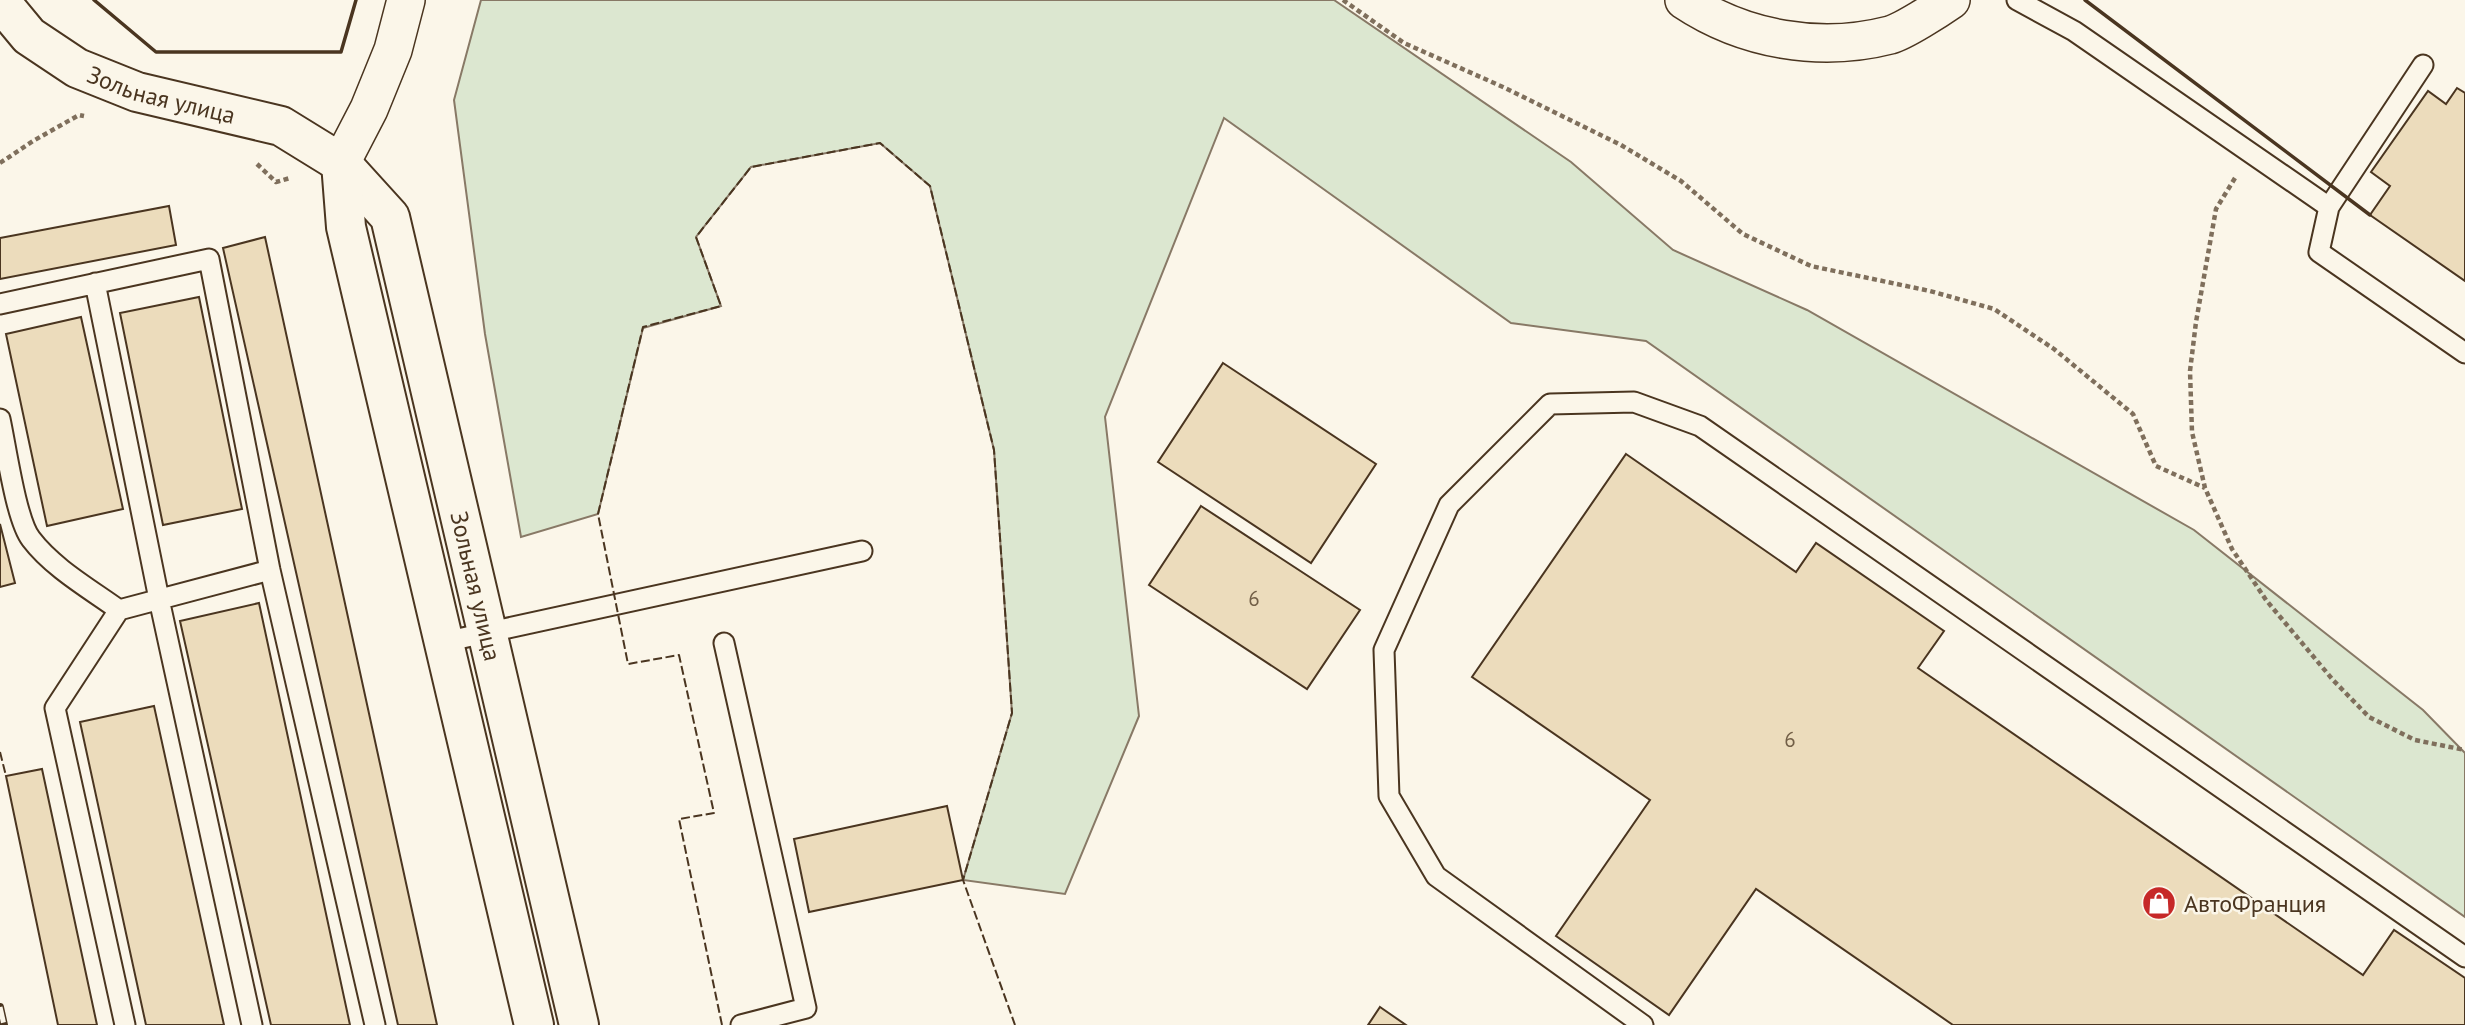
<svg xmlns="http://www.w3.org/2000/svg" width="2465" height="1025" font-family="'PT Sans',sans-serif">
<rect width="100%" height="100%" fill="#fbf6e9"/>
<path fill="#dce7d0" stroke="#887966" stroke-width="2" d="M481,0H1334L1571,162L1673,250L1807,310L2194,530L2423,710L2465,753V917L1646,341L1511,323L1224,118L1105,417L1139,716L1065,894L963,880L1012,713L994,450L930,186L880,143L751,167L696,237L721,306L643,328L598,514L521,537L485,334L454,100Z"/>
<path fill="#ecdcbc" stroke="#4a3520" stroke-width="2" d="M2457,88L2465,93V281L2370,215L2390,186L2371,172L2428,91L2446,104Z
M169,206L176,245L0,279V238Z
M265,237L437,1025H398L223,248Z
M199,297L242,509L163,525L120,313Z
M81,317L123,509L47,526L6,334Z
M1223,363L1376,464L1311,563L1158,462Z
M1626,454L1796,572L1816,543L1944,631L1918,668L2363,975L2394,930L2465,978V1025H1953L1756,889L1669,1015L1556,936L1650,800L1472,677Z
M1201,506L1360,610L1307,689L1149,585Z
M0,524L15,583L0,587Z
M259,603L350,1025H271L180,621Z
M154,706L224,1025H146L80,722Z
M42,769L97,1025H58L6,776Z
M947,806L963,880L809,912L794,839Z
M1380,1007L1406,1025H1368Z"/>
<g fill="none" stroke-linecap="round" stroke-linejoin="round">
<g stroke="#4a3520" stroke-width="23">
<path id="service" d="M2017,0L2074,31L2329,207
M2423,65L2329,207L2319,252L2465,353
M95,283L159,599L252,1025
M0,304L209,259L270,570L375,1025
M0,419C6,446 16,520 31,539C53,568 90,589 119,610
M444,642L862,551
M724,643L806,1008L741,1025
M125,1025L55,708L119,610L270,570
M1643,1025L1436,876L1389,796L1384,650L1449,505L1550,404L1634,402L1700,426L2465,957"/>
</g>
<g stroke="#4a3520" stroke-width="40">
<path id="minor" d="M1684,0C1744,40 1820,53 1890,35C1904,31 1938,9 1951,0
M341,163L369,109L393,50L406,0"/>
</g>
<g stroke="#4a3520" stroke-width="42">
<g id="tertiary">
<path id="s1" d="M0,1L29,36L77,68L137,92L281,126L341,163L390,217L579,1025"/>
<path d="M341,163L346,227L534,1025"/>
</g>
</g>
<path stroke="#7f6f5c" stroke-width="4.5" stroke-dasharray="5 3.5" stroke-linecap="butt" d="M1343,0L1404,43L1503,87L1621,145L1681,181L1743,234L1811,266L1930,291L1994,309L2054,349L2133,414L2156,466L2205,488
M0,163L33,141L79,115L84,116
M257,164L276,182L290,178
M2235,178L2216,209L2196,322L2190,371L2192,432L2205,488L2232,549L2266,600L2333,680L2369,717L2415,740L2465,750"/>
<use href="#service" stroke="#fbf6e9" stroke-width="19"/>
<use href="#minor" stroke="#fbf6e9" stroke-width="37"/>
<use href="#tertiary" stroke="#fbf6e9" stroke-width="38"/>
<g stroke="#4a3520" stroke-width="8">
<path id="rail" d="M0,1007L4,1025"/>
</g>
<use href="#rail" stroke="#fbf6e9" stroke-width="5" stroke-dasharray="16" stroke-linecap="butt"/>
<path stroke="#4a3520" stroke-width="2" stroke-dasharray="9 3.5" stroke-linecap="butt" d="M0,752L6,776
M722,1025L679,819L714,813L679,655L628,664L598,514L643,327L721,306L696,237L751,167L880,143L930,186L994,450L1012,713L963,880L1015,1025"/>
<path stroke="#4a3520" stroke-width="3.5" d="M94,0L156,52H341L356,0
M2085,0L2370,215"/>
</g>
<defs>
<g id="shop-disc" transform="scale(1.75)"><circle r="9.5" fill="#c62828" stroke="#fbf6e9"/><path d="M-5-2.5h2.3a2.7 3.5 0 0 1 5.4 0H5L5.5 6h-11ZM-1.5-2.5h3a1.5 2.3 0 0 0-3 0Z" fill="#fff"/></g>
</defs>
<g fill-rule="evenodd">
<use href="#shop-disc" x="2159" y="903"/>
</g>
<g text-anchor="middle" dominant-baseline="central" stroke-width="5" stroke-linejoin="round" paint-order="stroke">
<g font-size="21" fill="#725f47">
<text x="1254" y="598">6</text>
<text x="1790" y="739">6</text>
</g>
<g font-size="24" fill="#4a3520" stroke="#fbf6e9">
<text stroke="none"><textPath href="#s1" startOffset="192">Зольная улица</textPath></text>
<text stroke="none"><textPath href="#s1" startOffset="838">Зольная улица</textPath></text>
</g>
<g font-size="24" fill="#4a3520" stroke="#fbf6e9" text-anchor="start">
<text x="2184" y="903">АвтоФранция</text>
</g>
</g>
</svg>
